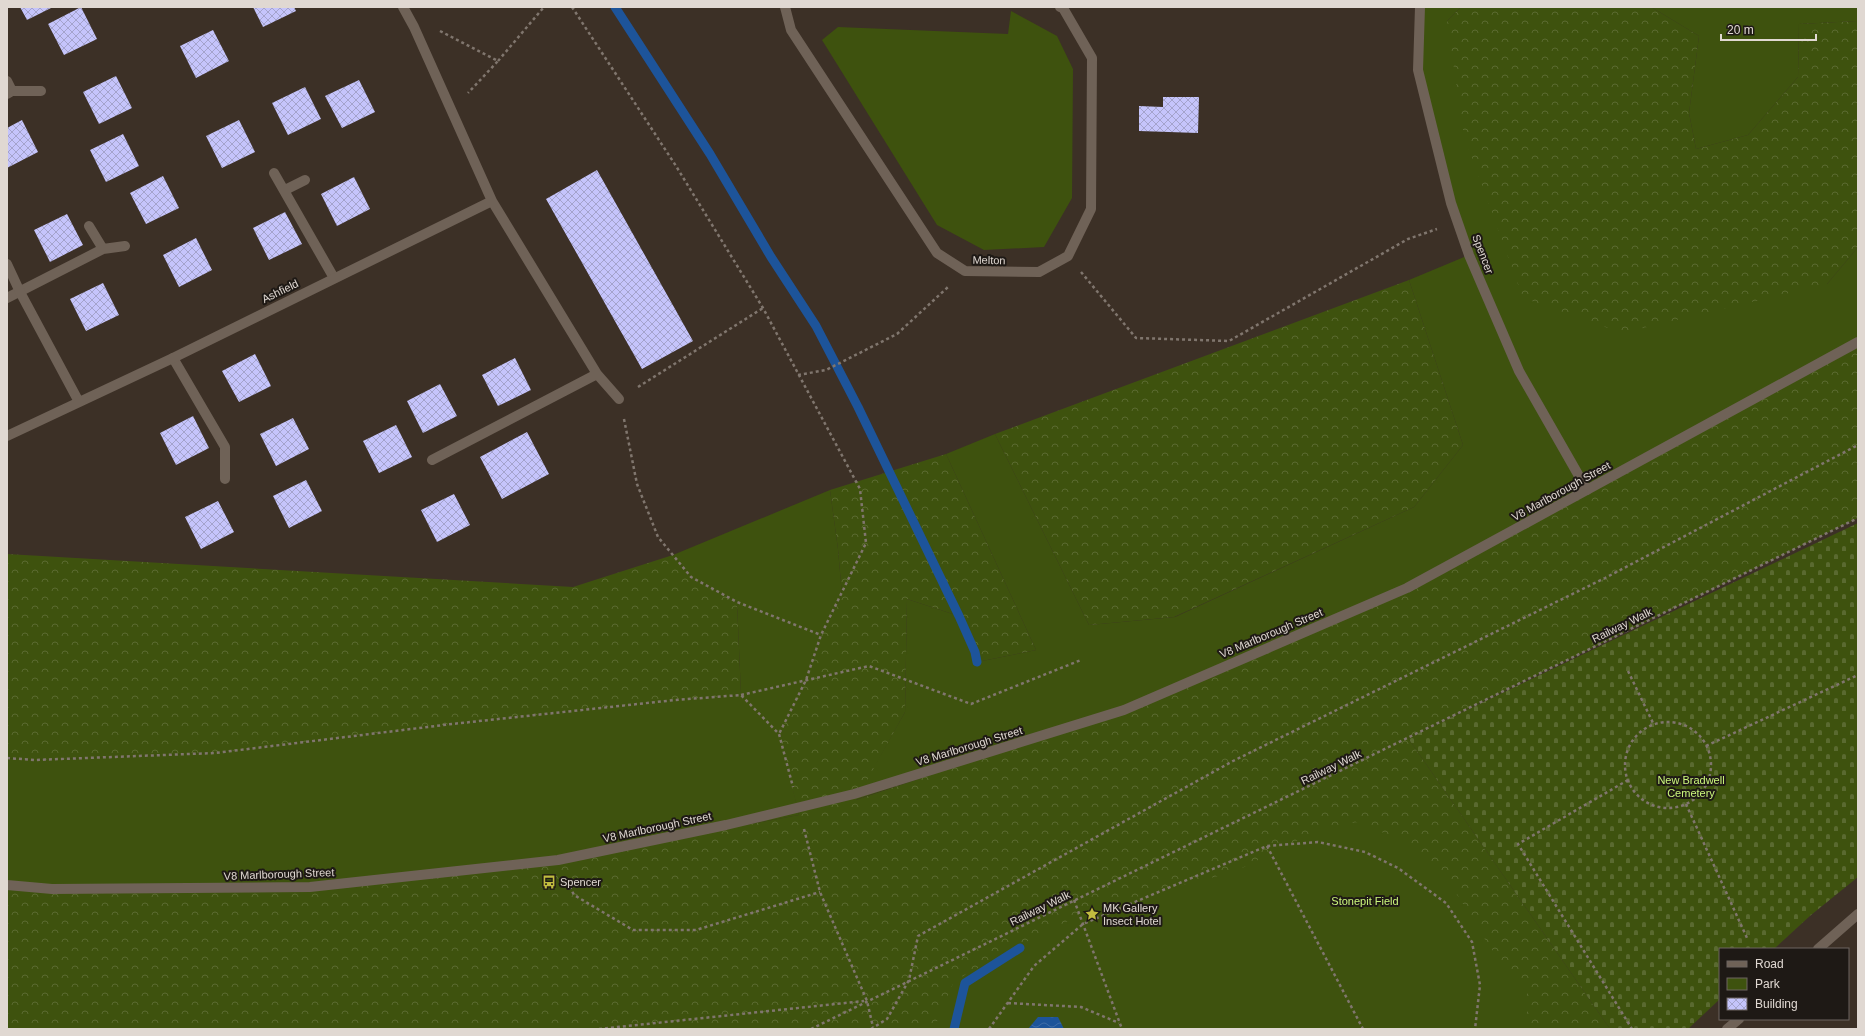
<svg xmlns="http://www.w3.org/2000/svg" width="1865" height="1036" font-family="Helvetica,sans-serif">
<defs>
<pattern id="forest-crowns" width="20" height="18" patternUnits="userSpaceOnUse"><rect width="20" height="18" fill="#3e520e"/><path d="M2 6a3 3 0 1 1 6 0M12 15a3 3 0 1 1 6 0" fill="none" stroke="#5a6a30"/></pattern>
<pattern id="cemetery-stones" width="16" height="16" patternUnits="userSpaceOnUse"><rect width="16" height="16" fill="#3e520e"/><path d="M2 7V4a2 2 0 0 1 4 0v3zM10 15v-3a2 2 0 0 1 4 0v3z" fill="#5a6a30"/></pattern>
<pattern id="water-waves" width="16" height="10" patternUnits="userSpaceOnUse"><rect width="16" height="10" fill="#1d549a"/><path d="M0 5q4-4 8 0t8 0" fill="none" stroke="#3e6ca7"/></pattern>
<pattern id="building-cross-hatch" width="8" height="8" patternUnits="userSpaceOnUse"><rect width="8" height="8" fill="#c5c4fb"/><path d="M0 0l8 8M0 8l8-8" fill="none" stroke="#a4a3cc"/></pattern>
</defs>
<rect width="100%" height="100%" fill="#3c3026"/>
<path fill="#3e520e" d="M1420,7H1461L1447,21L1827,284L1858,247V341L1407,588L1124,710L855,800L905,712L907,599L959,616L977,662L1036,650L946,454L995,434L1089,625L1175,617L1414,507L1463,445L1409,280L1469,255L1418,70Z
M1651,7H1858V21L1799,24L1798,77L1748,135L1696,149L1689,113L1699,36Z
M1011,11L1057,36L1073,69L1072,198L1044,247L984,250L937,225L822,40L838,27L1008,34Z
M830,490L838,549L842,595L821,635L806,680L790,776L799,815L558,860L310,887L7,885V758L35,760L215,753L452,724L675,700L741,695L737,602L691,577L673,555Z
M1361,762L1610,1029H599Z"/>
<path fill="url(#forest-crowns)" d="M1461,7H1651L1699,36L1689,113L1696,149L1748,135L1798,77L1799,24L1858,21V247L1827,284L1622,333L1523,298L1464,136L1447,21Z
M1409,280L1463,445L1414,507L1174,617L1089,625L995,434Z
M1858,341V518L1408,738L1610,1029H1527V993L1489,946L1446,877L1407,843L1358,822L1322,828L1234,872L1097,907L1037,936L954,981L934,1029H7V885L310,887L558,860L799,815L779,734L806,680L821,635L842,595L838,549L830,490L946,454L1036,650L977,662L975,652L959,616L907,599L905,712L856,800L1124,710L1407,588Z
M7,554L573,587L673,555L691,577L737,602L741,695L675,700L452,724L215,753L35,760L7,758Z"/>
<path fill="url(#cemetery-stones)" d="M1858,523V877L1811,915L1774,949H1720V999L1688,1029H1610L1408,738Z"/>
<path fill="url(#water-waves)" d="M1038,1017H1058L1064,1029H1028Z"/>
<g fill="none" stroke-linecap="round" stroke-linejoin="round">
<path stroke="#1d549a" stroke-width="9" d="M615,7L710,154L771,257L816,326L858,407L959,616L975,652L977,662
M954,1029L965,983L1020,948"/>
</g>
<path fill="url(#building-cross-hatch)" d="M20,7H53L27,20Z
M81,7L97,39L64,55L48,24Z
M253,7H294L296,11L263,27Z
M213,30L229,61L196,78L180,46Z
M116,76L132,108L99,124L83,92Z
M359,80L375,112L342,128L325,96Z
M305,87L321,119L288,135L272,103Z
M1163,97H1199L1198,133L1139,131V106L1163,107Z
M22,120L38,152L7,168V128Z
M239,120L255,152L222,168L206,136Z
M123,134L139,166L106,182L90,150Z
M597,170L693,341L642,369L546,199Z
M163,176L179,208L146,224L130,193Z
M354,177L370,209L337,226L321,194Z
M285,212L302,244L269,260L253,228Z
M67,214L83,245L50,262L34,230Z
M196,238L212,270L179,287L163,255Z
M103,283L119,315L86,331L70,299Z
M255,354L271,386L239,402L222,371Z
M515,358L531,390L498,406L482,375Z
M440,384L457,416L423,433L407,401Z
M193,416L209,448L176,465L160,433Z
M293,418L309,449L276,466L260,434Z
M396,425L412,457L379,473L363,441Z
M527,432L549,474L502,499L480,457Z
M306,480L322,511L289,528L273,496Z
M454,494L470,525L437,542L421,510Z
M218,501L234,532L201,549L185,517Z"/>
<g fill="none" stroke-linecap="round" stroke-linejoin="round">
<path stroke="#80766e" stroke-width="2.5" stroke-dasharray="3 3" stroke-linecap="butt" d="M572,7L676,166L763,308L860,489L866,543L821,635L806,680L779,734
M440,31L498,61L468,93
M498,61L544,7
M1081,272L1136,338L1229,341L1408,239L1437,229
M798,375L826,370L897,334L948,287
M638,387L763,308
M624,419L637,484L658,537L691,577L737,602L821,635
M1628,671L1654,725
M741,695L869,666L971,704L1081,660
M1625 765a43 43 0 1 1 86 0a43 43 0 1 1-86 0Z
M1706,746L1858,675
M7,758L35,760L215,753L452,724L675,700L741,695L779,734L793,787
M1628,780L1518,844L1632,1029
M1686,804L1747,938
M804,829L820,892L867,1001L873,1027
M1267,846L1363,1029
M567,881L574,895L633,930H696L820,892
M1074,900L1122,1029
M1008,1003L1081,1007L1119,1023
M599,1029L864,1001
M811,1029L1858,518
M871,1029L887,1019L909,980L918,936L1233,761L1605,578L1858,445
M989,1029L1034,966L1083,924L1267,846L1318,842L1365,852L1398,868L1446,903L1472,942L1480,985L1475,1029"/>
<path stroke="#6f6257" stroke-width="10" d="M7,81L12,91
M7,94L12,91H41
M274,173L334,278
M285,190L305,180
M89,226L103,249
M7,298L103,249L125,246
M173,358L225,447V479"/>
<path stroke="#6f6257" stroke-width="10" d="M403,7L414,27L492,201L597,374L619,399
M785,7L791,30L937,253L965,271L1039,272L1068,256L1091,209L1092,58L1063,8L1060,7
M1420,7L1418,70L1451,203L1469,255L1519,371L1587,490
M7,264L20,292L79,402
M7,436L173,358L492,201
M432,460L597,374"/>
<path stroke="#6f6257" stroke-width="10" d="M7,885L52,889L310,887L558,860L726,825L854,794L1124,710L1407,588L1858,342
M1818,949L1858,914
M1727,1029L1739,1019"/>
</g>
<defs>
<g id="bus-bare" transform="scale(1.08)"><path d="M-5-6H5V4H4V6H2V4H-2V6H-4V4H-5ZM-3.5-4V0h7V-4ZM-3.5 1.2v1.5H-2V1.2ZM2 1.2v1.5H3.5V1.2Z" fill="#c2bd3f" stroke="#1e1915" stroke-width="2.5" paint-order="stroke"/></g>
<g id="sight-bare" transform="scale(1.08)"><path d="M0-6L1.8-2.2L6-1.7L2.9 1.2L3.7 5.4L0 3.3L-3.7 5.4L-2.9 1.2L-6-1.7L-1.8-2.2Z" fill="#c2bd3f" stroke="#1e1915" stroke-width="2.5" paint-order="stroke"/></g>
</defs>
<g fill-rule="evenodd">
<use href="#bus-bare" x="549" y="882"/>
<use href="#sight-bare" x="1092" y="914"/>
</g>
<g text-anchor="middle" dominant-baseline="central" stroke-width="4" stroke-linejoin="round" paint-order="stroke">
<g font-size="11" fill="#e0d8d2" stroke="#1e1915">
<text transform="translate(1483 254) rotate(69)">Spencer</text>
<text transform="translate(989 260) rotate(1)">Melton</text>
<text transform="translate(280 291) rotate(-26)">Ashfield</text>
<text transform="translate(1561 491) rotate(-29)">V8 Marlborough Street</text>
<text transform="translate(1622 625) rotate(-26)">Railway Walk</text>
<text transform="translate(1271 633) rotate(-23)">V8 Marlborough Street</text>
<text transform="translate(969 746) rotate(-17)">V8 Marlborough Street</text>
<text transform="translate(1331 767) rotate(-26)">Railway Walk</text>
<text transform="translate(657 827) rotate(-12)">V8 Marlborough Street</text>
<text transform="translate(279 874) rotate(-2)">V8 Marlborough Street</text>
<text transform="translate(1040 908) rotate(-26)">Railway Walk</text>
</g>
<g font-size="11" fill="#cbf67c" stroke="#1e1915">
<text x="1691" y="780">New Bradwell<tspan x="1691" dy="13">Cemetery</tspan></text>
<text x="1365" y="901">Stonepit Field</text>
</g>
<g font-size="11" fill="#e0d8d2" stroke="#1e1915" text-anchor="start">
<text x="560" y="882">Spencer</text>
<text x="1103" y="908">MK Gallery<tspan x="1103" dy="13">Insect Hotel</tspan></text>
</g>
</g>
<rect width="1865" height="1036" fill="none" stroke="#e0d8d2" stroke-width="16"/>
<rect x="1719" y="948" width="130" height="72" fill="#1e1915" stroke="#6c6561"/>
<rect x="1727" y="961" width="20" height="6" fill="#6f6257" stroke="#6c6561"/>
<text x="1755" y="968" font-size="12" fill="#e0d8d2">Road</text>
<rect x="1727" y="978" width="20" height="12" fill="#3e520e" stroke="#6c6561"/>
<text x="1755" y="988" font-size="12" fill="#e0d8d2">Park</text>
<rect x="1727" y="998" width="20" height="12" fill="url(#building-cross-hatch)" stroke="#6c6561"/>
<text x="1755" y="1008" font-size="12" fill="#e0d8d2">Building</text>
<path d="M1721 34v6h95v-6" fill="none" stroke="#e0d8d2" stroke-width="2"/>
<text x="1727" y="34" font-size="12" fill="#e0d8d2" stroke="#1e1915" stroke-width="3" paint-order="stroke">20 m</text>
</svg>
